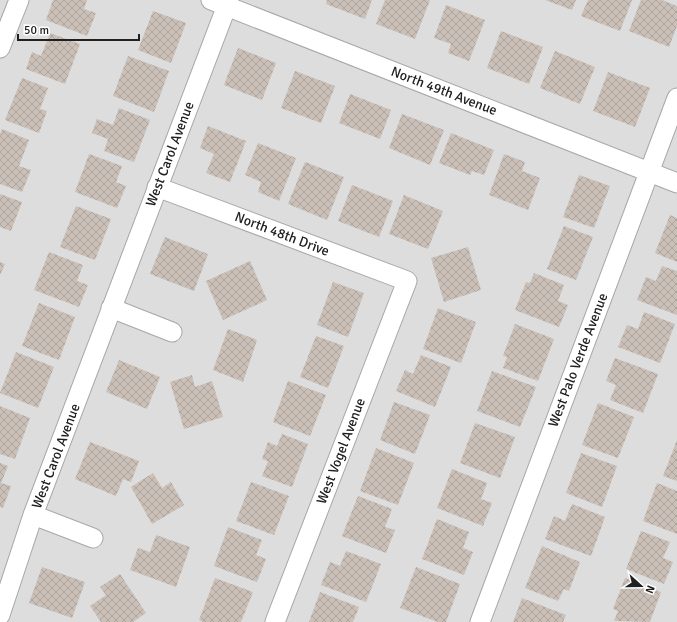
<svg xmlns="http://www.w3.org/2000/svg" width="677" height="622" font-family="Signika,sans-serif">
<defs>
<pattern id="building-cross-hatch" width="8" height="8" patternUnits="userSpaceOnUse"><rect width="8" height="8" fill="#cac0b8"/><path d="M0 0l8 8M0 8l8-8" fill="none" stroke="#ada59e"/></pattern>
</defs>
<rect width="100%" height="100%" fill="#f1ede6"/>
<path fill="#dedddd" d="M0,0H677V622H0Z"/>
<path fill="url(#building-cross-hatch)" d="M53,0H87L84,9L96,13L87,36L46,20Z
M327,0H372L365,19L326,4Z
M385,0H430L415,39L376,24Z
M545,0H576L572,10Z
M588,0H632L620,31L581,16Z
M641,0H662L677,6V26L669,47L629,31Z
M446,5L485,20L469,61L448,53L451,44L434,38Z
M153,11L186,23L171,63L138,50Z
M501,31L543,47L529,84L487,68Z
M50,33L80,44L65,84L26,69L32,52L41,56Z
M238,48L276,63L262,100L224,85Z
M555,51L595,67L580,104L540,88Z
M128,56L169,71L154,112L113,96Z
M295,71L335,86L321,123L281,108Z
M608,72L650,88L635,127L593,111Z
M22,78L48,88L40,109L47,111L39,133L5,120Z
M350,94L391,110L380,139L339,123Z
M119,108L150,120L134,162L104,151L108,139L92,133L97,119L113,125Z
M402,114L444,130L430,165L389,148Z
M208,126L246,141L230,182L206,173L214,154L200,148Z
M2,129L29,140L19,166L31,170L22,192L0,184V134Z
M451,133L494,150L484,175L472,171L470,175L439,163Z
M258,143L296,158L279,201L258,192L261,182L245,175Z
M89,154L122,166L116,182L126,186L117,208L75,192Z
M504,154L525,162L522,171L540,178L528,210L489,195Z
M305,162L344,177L327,220L288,204Z
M579,175L610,186L594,228L563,217Z
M352,185L393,201L379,237L338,221Z
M0,194L22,202L11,231L0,227Z
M404,195L443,211L428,249L389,234Z
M76,206L111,219L95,260L60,247Z
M670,215L677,218V262L655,253Z
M564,226L593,237L576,280L547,269Z
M165,237L208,254L194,291L150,274Z
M468,247L481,290L444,302L431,258Z
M49,252L83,265L77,281L88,285L79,307L34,290Z
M250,261L267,300L223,320L206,281Z
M0,262L5,264L0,275Z
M662,266L677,271V315L637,300L646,277L656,281Z
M534,273L564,285L558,301L568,305L559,327L515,310L526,282L530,283Z
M333,282L364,293L348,337L317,325Z
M39,303L75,317L59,360L22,346Z
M438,308L476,322L461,363L423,349Z
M644,312L675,324L660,363L618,347L627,325L638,329Z
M515,324L554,339L538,381L503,368L507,357L503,356Z
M228,329L257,340L243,382L213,370Z
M316,336L344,346L328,388L300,377Z
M16,352L54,367L38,408L0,393Z
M421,355L451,367L435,407L396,391L405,370L413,374Z
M615,358L658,374L643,413L610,400L616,385L606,381Z
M119,360L160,377L147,409L106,392Z
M492,371L536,387L520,427L477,411Z
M192,375L195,387L212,381L223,417L184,429L170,382Z
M288,381L326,395L310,436L273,422Z
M394,402L430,415L415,454L380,440Z
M598,403L634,417L618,458L582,445Z
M0,406L30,418L15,459L0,454Z
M475,423L515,437L500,478L460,463Z
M282,434L308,444L292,487L262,476L268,461L262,459L268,442L277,446Z
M677,440V481L663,476Z
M90,442L139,461L131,482L123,479L116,496L75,479Z
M376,448L414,463L398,505L360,491Z
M581,453L617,466L602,507L566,493Z
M0,463L8,466L1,483L11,486L3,508L0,507Z
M452,469L487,483L481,499L492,503L483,526L437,508Z
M153,473L162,488L171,482L184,505L152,524L131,487Z
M251,482L289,496L274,535L236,521Z
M657,483L677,491V534L643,521Z
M358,496L392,509L385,527L395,530L386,553L342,536Z
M572,504L605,517L591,556L545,539L554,516L565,521Z
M437,519L469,532L463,548L473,552L464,575L422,559Z
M228,527L262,540L256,555L266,559L257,582L214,566Z
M641,531L670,542L663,558L673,562L664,584L626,569Z
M156,535L190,547L176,587L130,570L138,548L150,552Z
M542,546L580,562L569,591L564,589L558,601L525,588Z
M346,551L381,564L366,602L321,585L330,562L340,566Z
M42,567L85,582L72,618L29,603Z
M416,567L460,584L446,622H438L400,608Z
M120,574L146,613L133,622H101L90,606L106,595L100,587Z
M215,578L253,592L241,622H203L199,620Z
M625,578L661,592L650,622L614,621L618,611L613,609Z
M320,592L359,607L353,622H309Z
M522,598L566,615L563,622H513Z"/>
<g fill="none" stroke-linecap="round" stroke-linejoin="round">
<g stroke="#a7a7a7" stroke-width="21">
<path id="street" d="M211,0L677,183
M0,48L19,0
M157,187L407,281L275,622
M111,308L172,332
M33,515L93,538
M0,615L33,515L229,0
M480,622L677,98"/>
</g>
<use href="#street" stroke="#fff" stroke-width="19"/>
</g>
<g text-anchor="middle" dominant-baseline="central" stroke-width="4" stroke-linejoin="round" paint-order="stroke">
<g font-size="14" fill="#202020" stroke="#fff">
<text transform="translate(444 91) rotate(21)">North 49th Avenue</text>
<text transform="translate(170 154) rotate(-69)">West Carol Avenue</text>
<text transform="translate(282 234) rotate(21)">North 48th Drive</text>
<text transform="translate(578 360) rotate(-69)">West Palo Verde Avenue</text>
<text transform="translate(341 451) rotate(-69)">West Vogel Avenue</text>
<text transform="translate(56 456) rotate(-69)">West Carol Avenue</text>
</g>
</g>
<g transform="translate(641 586) rotate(111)" stroke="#ffffff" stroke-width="3" paint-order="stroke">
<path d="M0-3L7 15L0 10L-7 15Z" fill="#202020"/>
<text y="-6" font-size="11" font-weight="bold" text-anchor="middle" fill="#202020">N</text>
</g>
<path d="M18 34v6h121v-6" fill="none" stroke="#202020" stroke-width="2"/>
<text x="24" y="34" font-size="12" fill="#202020" stroke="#ffffff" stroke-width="3" paint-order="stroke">50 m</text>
</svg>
